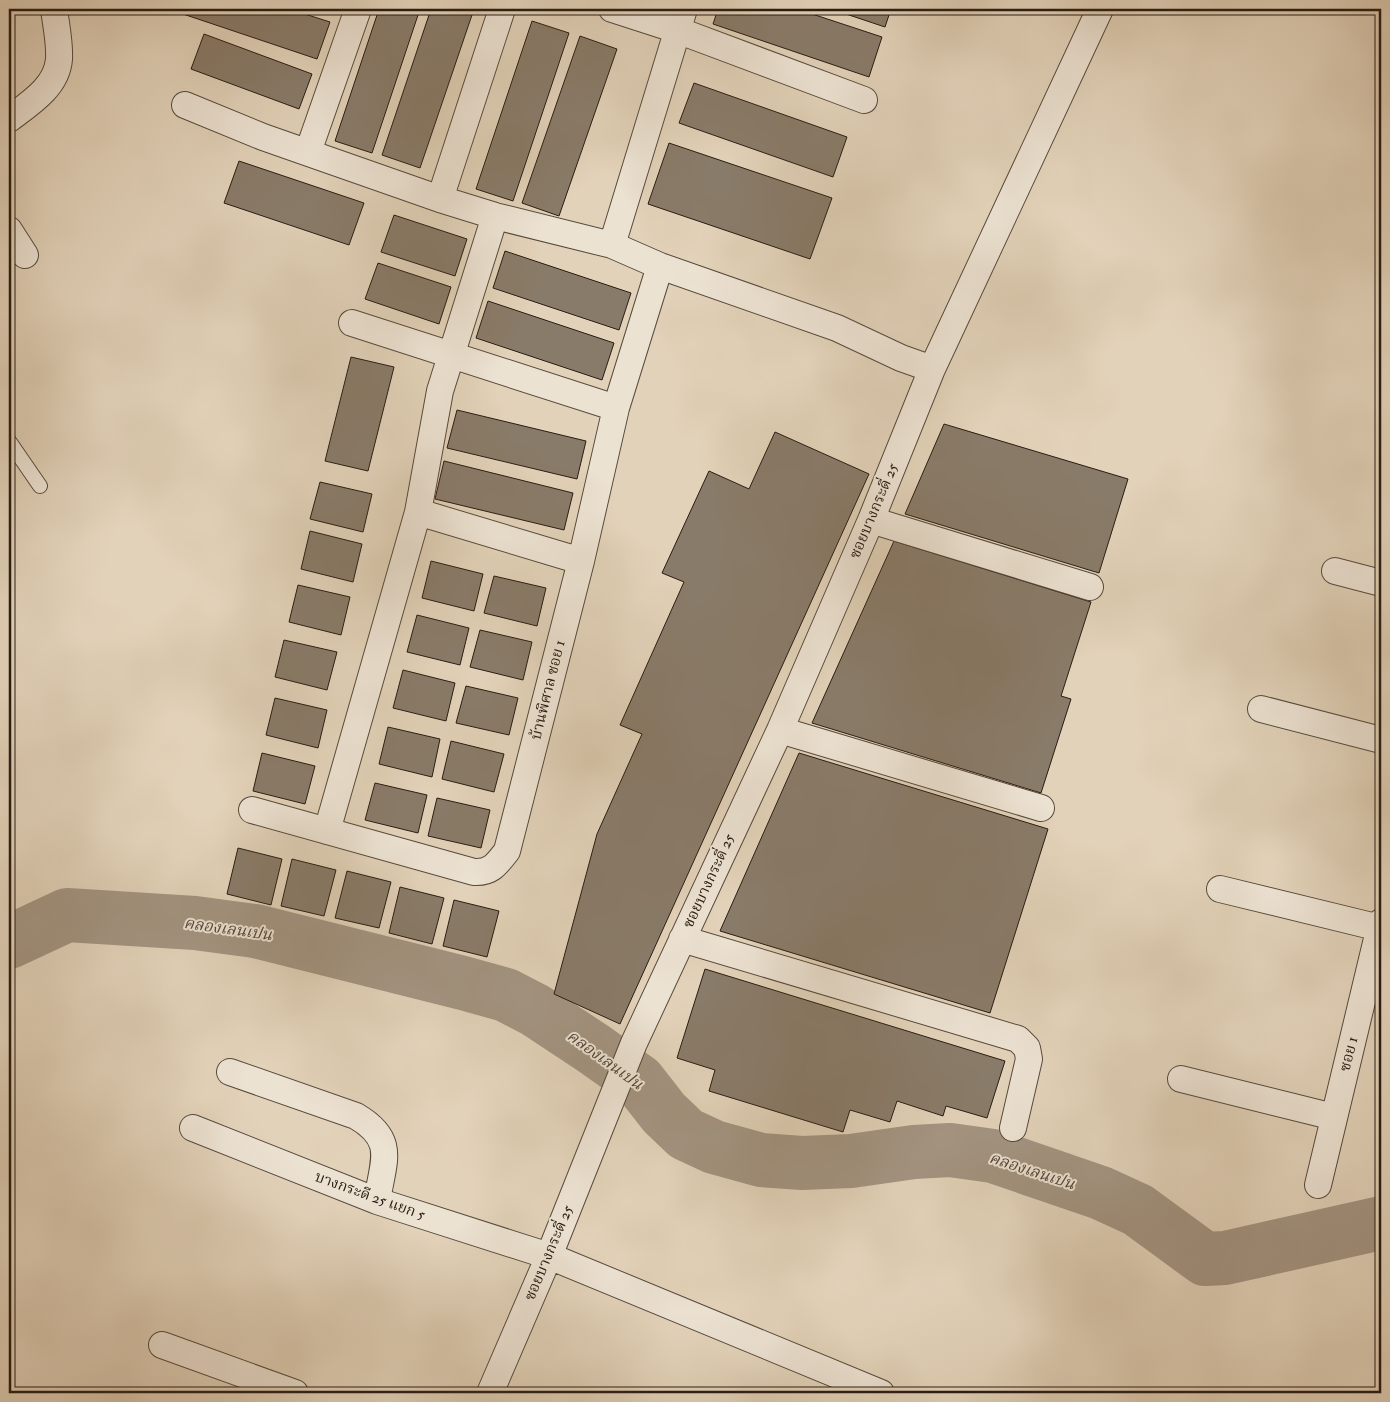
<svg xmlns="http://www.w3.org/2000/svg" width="1390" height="1402" font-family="'IM FELL Double Pica','Noto Serif Thai',serif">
<rect width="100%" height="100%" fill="#e2d2b9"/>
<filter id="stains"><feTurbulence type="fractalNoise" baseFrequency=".004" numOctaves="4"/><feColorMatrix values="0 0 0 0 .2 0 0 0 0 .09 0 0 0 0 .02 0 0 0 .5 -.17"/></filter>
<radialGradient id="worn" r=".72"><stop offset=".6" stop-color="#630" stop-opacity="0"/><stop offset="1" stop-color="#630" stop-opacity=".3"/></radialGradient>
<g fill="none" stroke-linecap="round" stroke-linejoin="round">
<path stroke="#a39481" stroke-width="54" d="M9,942L67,915L195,923L255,931L463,983L506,995L535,1010L594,1049L639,1081L664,1113L686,1134L714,1147L761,1160L802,1163L851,1161L914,1152L950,1150L993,1156L1101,1193L1138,1210L1205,1259L1225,1258L1381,1223"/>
</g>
<path fill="#897b69" stroke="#291c13" d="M182,9H289L330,22L317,59L180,13Z
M379,9H420L372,153L335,141Z
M431,9H474L420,168L382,155Z
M718,9H797L882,37L869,77L713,24Z
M831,9H891L885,27Z
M532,21L569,33L513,201L476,189Z
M204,34L312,74L299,109L191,69Z
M580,36L617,49L559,216L522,203Z
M694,83L847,137L833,177L679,123Z
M669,143L832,198L810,259L648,204Z
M239,161L364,203L349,245L224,203Z
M394,215L467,239L455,276L381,252Z
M505,251L631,293L619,330L493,288Z
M378,263L451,287L439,324L365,299Z
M488,301L614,343L602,380L476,338Z
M351,357L394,367L368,471L325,461Z
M457,410L586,441L577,479L447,448Z
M944,424L1128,479L1099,573L905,514Z
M775,432L869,474L620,1024L554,994L597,834L642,734L620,725L684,582L662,573L709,471L749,489Z
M444,461L573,493L564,530L435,499Z
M320,482L372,494L363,532L310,519Z
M310,531L362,544L353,582L301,569Z
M894,541L1091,602L1061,696L1071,699L1041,793L812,723Z
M431,561L483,574L474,611L422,598Z
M494,576L546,588L537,626L484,613Z
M298,585L350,597L341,635L289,622Z
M417,615L469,628L460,665L407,652Z
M480,630L532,642L523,680L470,667Z
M284,640L337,652L327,690L275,677Z
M403,670L455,683L446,721L393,708Z
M466,686L518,698L509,735L456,723Z
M275,698L327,710L318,748L266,735Z
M388,727L440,739L432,777L379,764Z
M451,741L504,754L494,792L442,779Z
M262,753L315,766L305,804L253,791Z
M799,753L1048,829L990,1013L720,931Z
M375,783L427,795L418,833L365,820Z
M437,798L490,810L481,848L428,836Z
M238,848L282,859L271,905L227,894Z
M292,859L336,870L324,916L281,906Z
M347,871L391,882L379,928L335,918Z
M400,887L444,898L432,944L389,933Z
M454,900L499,911L487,957L443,946Z
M705,969L1005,1061L987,1118L946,1106L943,1116L897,1101L890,1122L850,1110L843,1132L709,1091L715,1070L677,1058Z"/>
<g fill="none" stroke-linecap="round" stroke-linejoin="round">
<g stroke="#574a3c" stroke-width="16">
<path id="lane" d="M9,441L40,486"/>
</g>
<g stroke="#574a3c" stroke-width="28">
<path id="street" d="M612,9L677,30L864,100
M185,105L263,137L440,199L495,216L612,245L660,266L837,328L901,358L932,369
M9,119C29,104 57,87 59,59C60,43 56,25 54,9
M308,152L358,9
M440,199L502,9
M9,230L25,255
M612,245L684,9
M352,323L616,408
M418,512L581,561
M871,520L1090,587
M1335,571L1381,583
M1261,709L1381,740
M780,730L1041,808
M252,810L474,872C491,873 497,864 507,851L581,561L616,408L660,266
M327,831L418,512L440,391L495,216
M1220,889L1380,928
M682,939L1018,1039L1027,1048L1029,1059L1013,1128
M230,1072L356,1116C397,1140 383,1161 377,1201
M1181,1079L1334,1117
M193,1128L377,1201L549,1256L881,1393
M1318,1185L1381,922
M162,1345L295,1393
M490,1393L549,1256L634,1043L780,730L871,520L932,369L1100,9"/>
</g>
<use href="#lane" stroke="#ece2d2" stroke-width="14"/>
<use href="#street" stroke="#ece2d2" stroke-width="26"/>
</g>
<g text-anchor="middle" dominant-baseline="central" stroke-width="4" stroke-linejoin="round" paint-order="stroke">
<g font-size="15" fill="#291c13" stroke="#ece2d2">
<text transform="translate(874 511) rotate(-67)">ซอยบางกระดี่ 25</text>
<text transform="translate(548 690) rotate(-76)">บ้านพิศาล ซอย 1</text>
<text transform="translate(709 881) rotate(-65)">ซอยบางกระดี่ 25</text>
<text transform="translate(1349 1054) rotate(-76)">ซอย 1</text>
<text transform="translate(370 1196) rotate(20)">บางกระดี 25 แยก 5</text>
<text transform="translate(549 1253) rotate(-67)">ซอยบางกระดี่ 25</text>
</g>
<g font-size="16" font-style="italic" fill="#54463a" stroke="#ece2d2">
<text transform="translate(228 929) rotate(8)">คลองเลนเปน</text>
<text transform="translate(605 1060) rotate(36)">คลองเลนเปน</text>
<text transform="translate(1032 1171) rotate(18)">คลองเลนเปน</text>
</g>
</g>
<rect width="1390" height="1402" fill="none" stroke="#e2d2b9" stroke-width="30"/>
<rect x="10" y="10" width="1370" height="1382" fill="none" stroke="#291c13" stroke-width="2.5"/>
<rect x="15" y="15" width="1360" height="1372" fill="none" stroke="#291c13"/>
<rect width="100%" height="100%" filter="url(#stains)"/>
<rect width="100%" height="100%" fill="url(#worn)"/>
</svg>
